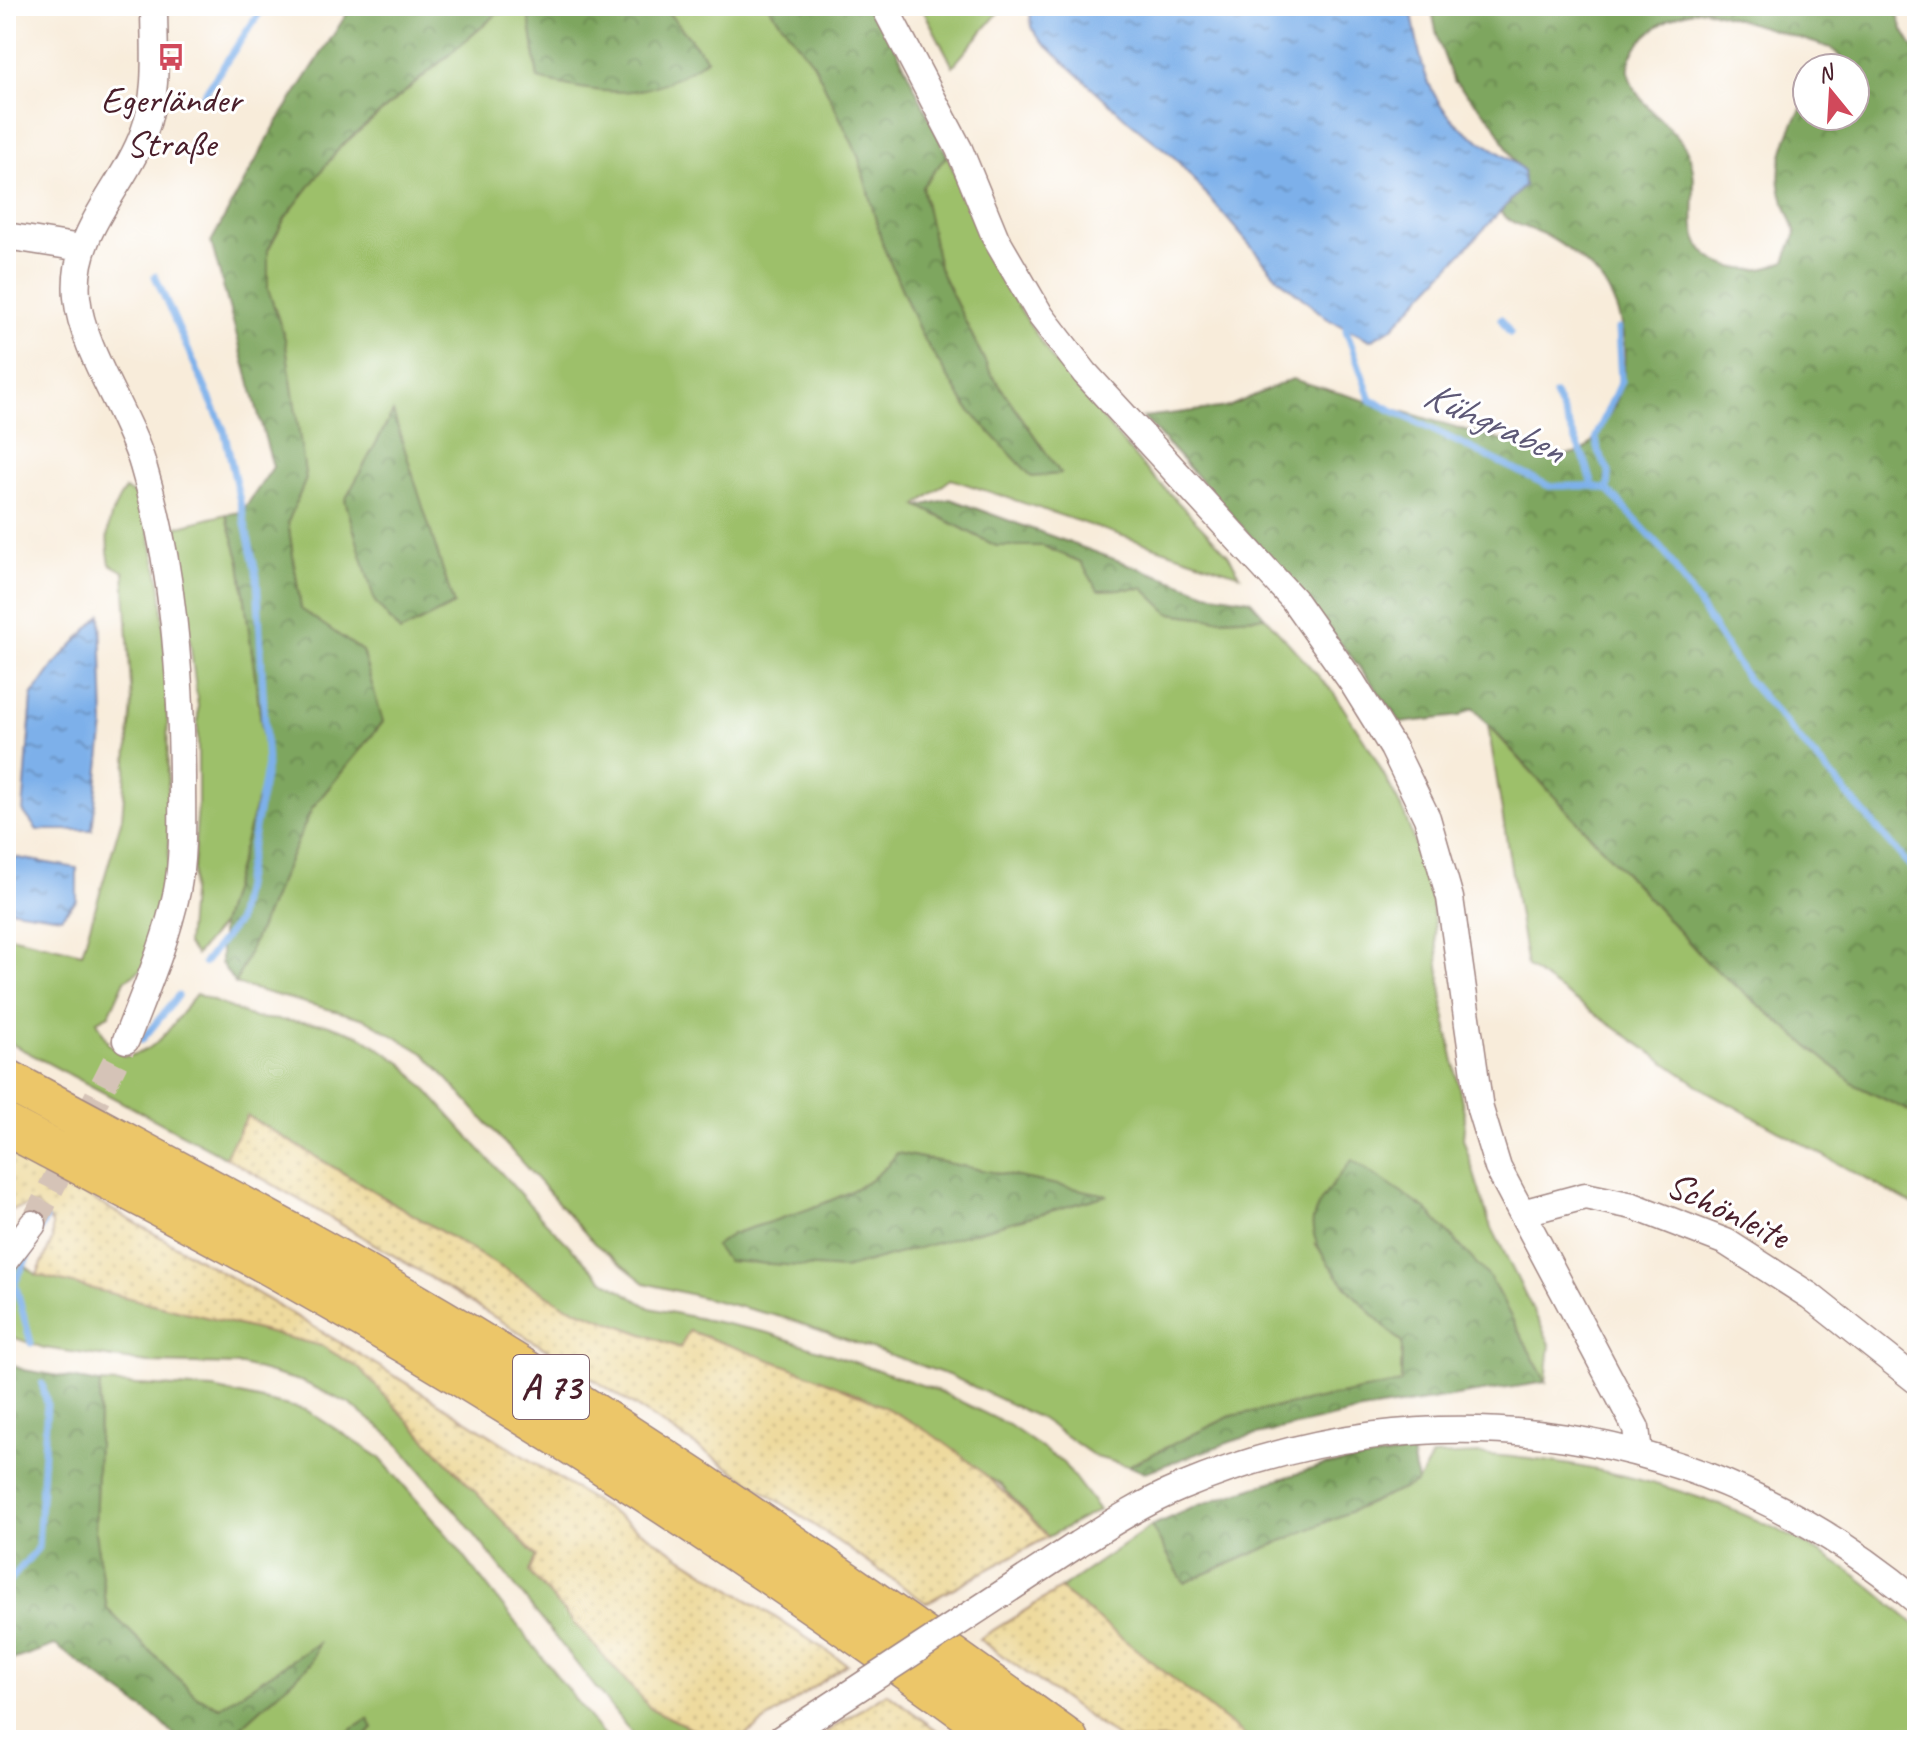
<svg xmlns="http://www.w3.org/2000/svg" width="1923" height="1746" font-family="Caveat,sans-serif">
<defs>
<pattern id="forest-crowns" width="20" height="18" patternUnits="userSpaceOnUse" patternTransform="scale(2)"><rect width="20" height="18" fill="#7ea65f"/><path d="M2 6a3 3 0 1 1 6 0M12 15a3 3 0 1 1 6 0" fill="none" stroke="#69874f"/></pattern>
<pattern id="sand-dots" width="8" height="8" patternUnits="userSpaceOnUse" patternTransform="scale(2)"><rect width="8" height="8" fill="#eeda9e"/><path d="M2 2h.1M6 6h.1" fill="none" stroke="#cebb88" stroke-width="1.8" stroke-linecap="round"/></pattern>
<pattern id="water-ripples" width="26" height="14" patternUnits="userSpaceOnUse" patternTransform="scale(2)"><rect width="26" height="14" fill="#7db0ea"/><path d="M2 4q2-2 4 0t4 0M15 11q2-2 4 0t4 0" fill="none" stroke="#688fbe"/></pattern>
</defs>
<rect width="100%" height="100%" fill="#fff"/>
<filter id="ink" filterUnits="userSpaceOnUse"><feTurbulence type="fractalNoise" baseFrequency=".0125" numOctaves="2"/><feDisplacementMap in="SourceGraphic" scale="16" xChannelSelector="R" yChannelSelector="G"/><feConvolveMatrix kernelMatrix="1 2 1 2 8 2 1 2 1" color-interpolation-filters="sRGB"/></filter>
<filter id="wash" filterUnits="userSpaceOnUse"><feTurbulence type="fractalNoise" baseFrequency=".006" numOctaves="4" result="noise"/><feDisplacementMap in="SourceGraphic" scale="32" xChannelSelector="R" yChannelSelector="G"/><feGaussianBlur stdDeviation="1.8" result="paint"/><feColorMatrix in="noise" values="0 0 0 0 0 0 0 0 0 0 0 0 0 0 0 0 0 1.4 0 .05"/><feComposite in="paint" operator="in"/></filter>
<g filter="url(#wash)">
<rect width="100%" height="100%" fill="#f8ecda"/>
<path fill="#9dc06b" stroke="#74704b" stroke-width="2" fill-rule="evenodd" d="M663,6H768L814,64L858,155L883,246L922,336L968,409L1060,473L990,372L939,268L922,187L947,155L994,268L1052,359L1140,463L1228,554L1240,575L951,479L917,505L996,546H1043L1081,562L1099,590L1143,588L1170,613L1216,619L1265,617L1333,692L1372,752L1404,813L1430,887L1445,1018L1465,1117L1463,1138L1489,1222L1550,1344L1546,1382L1490,1278L1315,1244L1352,1293L1402,1343L1401,1383L1231,1416L1128,1466L1096,1457L1040,1418L951,1376L785,1318L645,1283L594,1243L425,1054L365,1019L235,984L312,808L383,722L362,651L301,610L288,522L305,479L285,339L268,289V250L285,218L339,148L497,14L528,8L538,79L706,59ZM897,1153L1106,1195L732,1234C780,1218 870,1197 897,1153Z
M921,6H1004L953,66Z
M125,489L135,495L147,523L161,587L167,682L169,879L145,967L125,980L109,1015L97,1021L108,1043L124,1056C159,1055 176,1018 196,994L255,1018L326,1024L361,1036L403,1064L540,1216L601,1278L650,1308L769,1333L939,1391L1009,1425L1063,1463L1099,1510L1048,1537L1000,1484L805,1373L690,1331L681,1348L564,1305L248,1116L225,1157L6,1041V935L82,953L122,818L132,704L124,572L110,564C104,534 108,515 125,489Z
M226,514L240,562L267,767L221,925L196,955L187,945L198,805V706L176,527Z
M1488,725L1708,963L1857,1086L1917,1115V1207L1708,1092L1527,967Z
M16,1259L37,1275L322,1346L359,1368L536,1556L529,1572L650,1708L715,1740H637L459,1515L392,1437L350,1404L303,1382L242,1365L148,1363L44,1348L12,1337C0,1311 5,1283 16,1259Z
M100,1383L214,1389L306,1410L379,1457L448,1536L607,1740H363L373,1728L368,1719L336,1740H227L311,1663L318,1644L220,1707L197,1697L107,1609L95,1532Z
M1478,1454C1607,1463 1743,1499 1851,1572C1874,1588 1895,1609 1917,1626V1740H1250L1060,1589L1151,1526L1184,1583L1417,1483L1432,1456Z"/>
<path fill="url(#forest-crowns)" stroke="#646245" stroke-width="2" fill-rule="evenodd" d="M352,6H663L707,59C648,103 607,95 538,79L528,9L497,14L341,146L285,218L268,250V289L285,339L306,479L288,522L301,609L362,651L383,722L312,808L235,984L221,963V925L267,767L240,562L226,514L242,512L273,467L211,242L276,124Z
M768,6H876L947,155L922,187L939,268L990,372L1061,474L1032,477L968,409L922,336L883,246L858,155L814,64Z
M1431,6H1895L1903,30L1917,54V1115L1857,1086L1708,963L1473,708L1460,716L1401,723C1323,614 1233,516 1143,417L1228,407L1292,379L1548,454C1588,459 1589,447 1608,417C1632,380 1629,323 1604,284C1592,266 1563,244 1543,234C1527,227 1513,225 1500,212L1524,186L1523,170L1514,161L1493,121L1453,80L1438,40ZM1705,9L1831,48L1841,57L1840,68H1855V116H1807V100C1791,123 1774,163 1781,191C1784,205 1792,219 1796,233L1785,261C1766,270 1752,272 1732,267C1669,251 1707,193 1688,153C1672,117 1596,86 1645,37C1663,20 1680,12 1705,9Z
M393,412L454,605L400,632L375,602L345,500Z
M950,499L1207,593L1250,600L1265,617L1216,619L1169,613L1143,588L1098,590L1081,562L1043,546H996L919,506Z
M897,1153L1108,1195L844,1269L727,1261L715,1246L732,1234C780,1218 870,1197 897,1153Z
M1352,1160L1427,1210L1490,1278L1546,1382L1361,1411L1239,1439L1145,1472L1128,1466L1231,1416L1401,1383L1402,1343C1378,1319 1301,1252 1314,1216C1320,1197 1340,1176 1352,1160Z
M6,1363L24,1370L100,1383L95,1532L107,1609L197,1697L220,1707L318,1643L311,1663L227,1740H179L160,1721L55,1645L6,1662Z
M1412,1452L1417,1483L1184,1583L1151,1526L1196,1506L1321,1466Z
M368,1719L373,1728L363,1740H336Z"/>
<path fill="url(#sand-dots)" stroke="#9c7c64" stroke-width="2" d="M247,1116L564,1305L680,1348L689,1331C763,1358 850,1385 917,1425C967,1455 1009,1494 1048,1537L926,1603C700,1443 466,1294 225,1157Z
M6,1152C296,1306 572,1486 847,1664L738,1740H715L650,1708L529,1572L536,1556L359,1368L322,1346L37,1275L52,1240V1223L36,1204L6,1211Z
M1060,1589L1250,1740H1121L979,1639Z
M887,1693L950,1740H814Z"/>
<path fill="url(#water-ripples)" stroke="#64688a" stroke-width="2" d="M1030,6H1411C1418,51 1424,97 1462,128C1481,144 1505,153 1523,170L1524,186L1392,328L1370,340L1329,320L1278,278L1175,158L1130,122L1041,41L1031,27Z
M101,615L104,725L92,830H37L23,811L32,696L54,665Z
M7,856L77,868V900L61,917L6,909Z"/>
<g fill="none" stroke-linecap="round" stroke-linejoin="round">
<path stroke="#7db0ea" stroke-width="7" d="M201,99L264,6
M155,276L224,430L257,577L267,765L237,922L204,963
M1501,319L1510,333
M1347,323L1346,330L1371,400L1549,486H1593L1608,490L1664,551L1747,679L1917,874
M1555,395L1586,463L1593,486
M1608,490L1609,472L1598,451L1596,437L1621,381L1618,329
M142,1040L178,996
M31,1343L15,1283L45,1220
M6,1585L38,1548L47,1403L42,1384"/>
</g>
</g>
<g filter="url(#ink)">
<g fill="none" stroke-linecap="round" stroke-linejoin="round">
<path stroke="#d5c3b7" stroke-width="26" stroke-dasharray="26 13" stroke-linecap="butt" d="M33,1224L126,1040"/>
<g stroke="#a18682" stroke-width="29">
<path id="minor" d="M884,6L959,149L996,239L1041,316L1085,373L1293,599L1352,682L1393,748L1427,818L1450,898L1480,1109L1498,1168L1636,1428L1639,1452
M6,236L81,248
M126,1040C145,991 166,943 177,891C184,854 182,814 182,777C181,673 173,565 143,465C128,413 82,350 77,297C71,231 123,190 144,132C159,93 154,47 154,6
M1522,1213L1585,1196L1633,1206L1726,1242L1810,1296L1917,1381
M6,1259L33,1224
M1078,1544C1110,1524 1143,1503 1179,1488C1434,1381 1705,1423 1917,1601"/>
</g>
<g stroke="#a18682" stroke-width="43">
<path id="highway" d="M6,1079C172,1169 340,1256 501,1355C696,1475 883,1606 1068,1740
M6,1125C98,1174 192,1222 284,1273C534,1413 774,1571 1005,1740"/>
</g>
<use href="#minor" stroke="#fff" stroke-width="26"/>
<use href="#highway" stroke="#ecc669" stroke-width="40"/>
<g stroke="#a18682" stroke-width="29" stroke-linecap="butt">
<path id="minor-bridge" d="M779,1740L1078,1544"/>
</g>
<use href="#minor-bridge" stroke="#fff" stroke-width="26"/>
</g>
</g>
<defs>
<g id="bus-bare" transform="scale(2.16)"><path d="M-5-6H5V4H4V6H2V4H-2V6H-4V4H-5ZM-3.5-4V0h7V-4ZM-3.5 1.2v1.5H-2V1.2ZM2 1.2v1.5H3.5V1.2Z" fill="#d1495b" stroke="#fff" stroke-width="2.5" paint-order="stroke"/></g>
</defs>
<g fill-rule="evenodd">
<use href="#bus-bare" x="171" y="57"/>
</g>
<g text-anchor="middle" dominant-baseline="central" stroke-width="6" stroke-linejoin="round" paint-order="stroke">
<rect fill="#fff" stroke="#80626b" stroke-width="2" x="513" y="1355" width="76" height="64" rx="6"/>
<g font-size="36" font-weight="bold" fill="#4a1f2b">
<text x="551" y="1387">A 73</text>
</g>
<g font-size="38" fill="#4a1f2b" stroke="#fff">
<text x="171" y="99">Egerländer<tspan x="171" dy="44">Straße</tspan></text>
</g>
<g font-size="38" fill="#4a1f2b" stroke="#fff">
<text transform="translate(1728 1210) rotate(26)">Schönleite</text>
</g>
<g font-size="40" font-style="italic" fill="#5e5977" stroke="#fff">
<text transform="translate(1494 422) rotate(24)">Kühgraben</text>
</g>
</g>
<rect width="1923" height="1746" fill="none" stroke="#fff" stroke-width="32"/>
<g transform="translate(1831 92) rotate(342)"><circle r="38" fill="#ffffff" stroke="#b7a5aa" stroke-width="2"/>
<path d="M0-6L14 30L0 20L-14 30Z" fill="#d1495b"/>
<text y="-12" font-size="22" font-weight="bold" text-anchor="middle" fill="#4a1f2b">N</text>
</g>
</svg>
